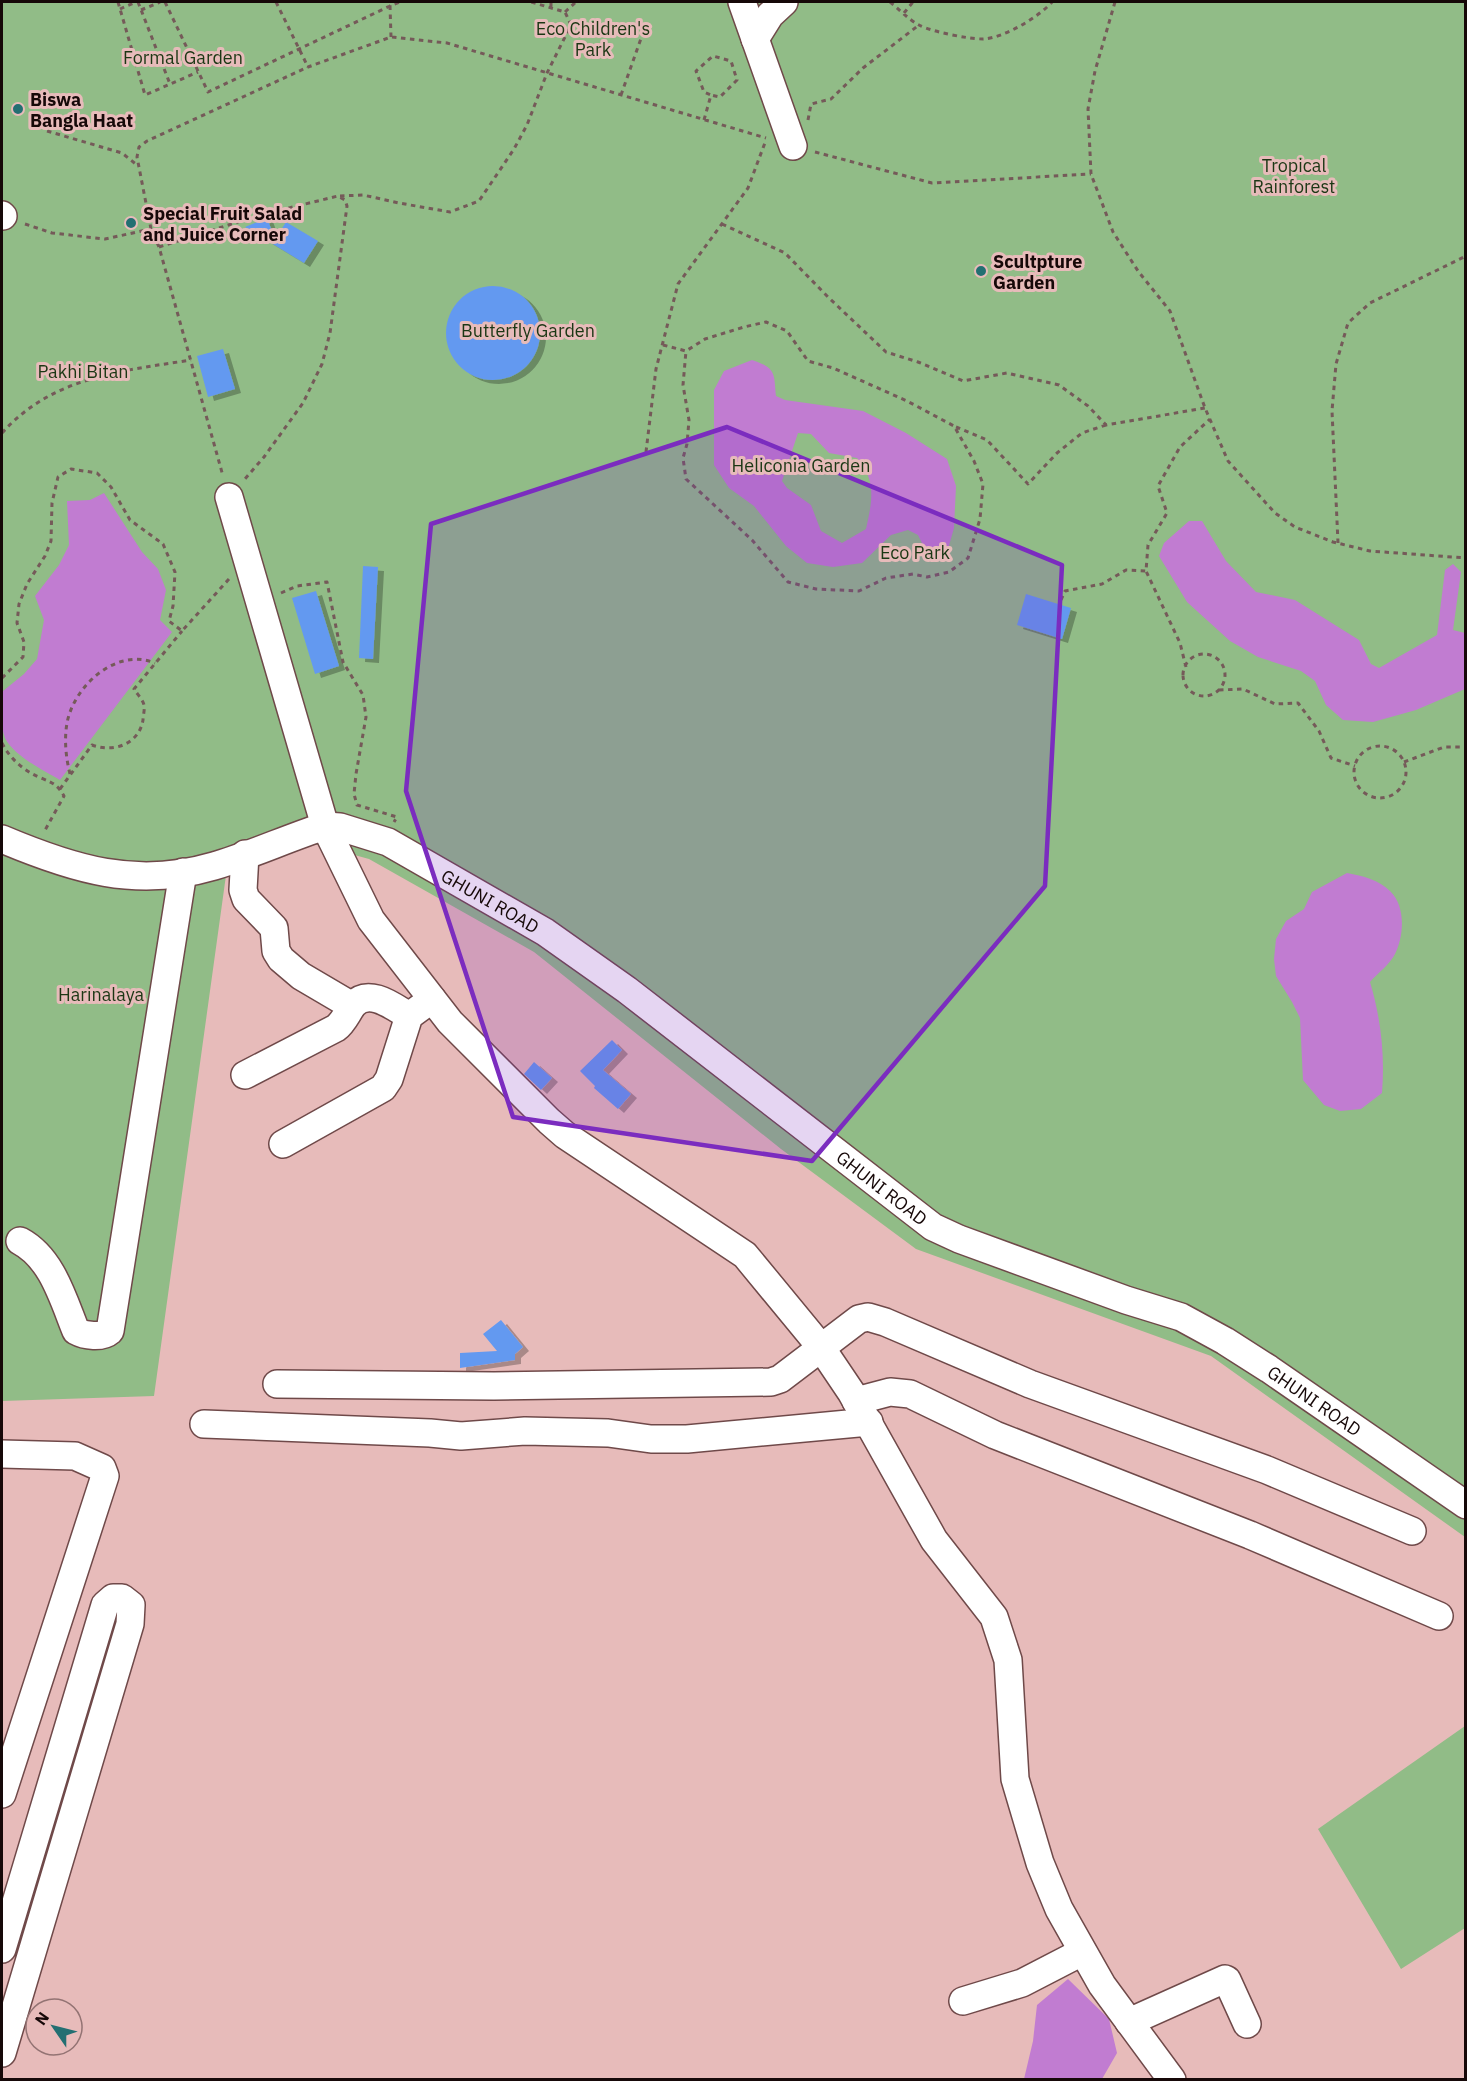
<svg xmlns="http://www.w3.org/2000/svg" width="1467" height="2081" font-family="'IBM Plex Sans',sans-serif">
<defs>
<filter id="shadow"><feDropShadow dx="6" dy="4" stdDeviation="0" flood-color="#0004"/></filter>
</defs>
<rect width="100%" height="100%" fill="#e7bbba"/>
<path fill="#91bc87" d="M2,2H1465V1537L1211,1356L916,1249L781,1149L534,952L369,859L307,842L227,868L154,1396L2,1401Z
M1465,1726V1928L1401,1969L1318,1829Z"/>
<path fill="#c17cd1" fill-rule="evenodd" d="M752,360C776,368 774,373 776,396L785,400L863,411L906,433L947,459L956,486L954,528L948,549L941,557L928,555L918,535L908,530L891,535L862,563L833,567L807,563L786,546L754,506L729,488L714,465V390L724,371ZM798,433L811,434L829,453L857,458C877,480 872,502 866,529L842,543L821,531L811,505L787,488L782,481Z
M104,493L142,552L158,569L166,590L160,620L172,632L60,780C43,770 14,756 5,738C0,724 1,705 3,691L24,674L37,659L44,620L35,596L59,565L69,545L67,501L90,500Z
M1189,521H1202L1226,561L1256,592L1295,600L1359,640L1371,664L1379,668L1437,635L1445,570L1453,564L1461,572L1453,630L1465,633V689L1416,710L1373,722L1343,720L1326,705L1315,681L1301,671L1258,657L1230,641L1187,602L1159,556L1164,543Z
M1347,873C1363,876 1379,880 1390,891C1406,906 1404,936 1395,954C1390,964 1378,973 1370,982C1381,1019 1385,1055 1382,1093L1361,1109L1340,1111L1324,1105L1303,1080L1300,1018L1292,1002L1276,976L1274,959L1276,939L1286,921L1304,909L1312,892Z
M1068,1979L1109,2019L1117,2053L1102,2079H1024L1033,2041L1037,2005Z"/>
<path fill="#6499f0" filter="url(#shadow)" d="M267,218L275,239L286,222L318,241L304,263L245,227Z
M446 333a47 47 0 1 1 94 0a47 47 0 1 1-94 0Z
M223,349L235,389L208,397L197,356Z
M363,566L378,567L373,659L359,658Z
M316,591L339,666L315,674L292,598Z
M1026,594L1071,608L1062,639L1017,625Z
M612,1040L622,1050L603,1070L631,1094L618,1109L594,1088L595,1086L580,1071Z
M534,1062L552,1078L541,1090L524,1074Z
M501,1320L523,1347L515,1354V1360L460,1368V1353L497,1351L483,1334Z"/>
<g fill="none" stroke-linecap="round" stroke-linejoin="round">
<g stroke="#6f4949" stroke-width="30">
<g id="minor">
<path d="M742,2L793,146"/>
<path d="M755,39L770,15L784,2"/>
<path d="M2,215L3,216"/>
<path d="M229,497L325,826L371,920L450,1022L549,1121L565,1135L745,1255L820,1346L851,1392L934,1540L994,1617L1008,1660L1015,1779L1040,1863L1059,1909L1102,1985L1172,2080"/>
<path id="s1" d="M2,839C73,869 136,889 214,866C251,855 288,838 325,826L340,827L388,842L545,932L627,990L933,1227L959,1239L1126,1300L1181,1317L1225,1341L1269,1369L1466,1505"/>
<path d="M245,854L243,890L246,899L274,928L276,951L281,959L301,976L352,1006"/>
<path d="M245,1075L336,1028C344,1022 347,1013 353,1005C369,987 394,1007 409,1016"/>
<path d="M283,1144L383,1088L389,1079L409,1016L432,999"/>
<path d="M20,1241C52,1258 63,1299 76,1331C85,1336 102,1338 110,1331L183,872"/>
<path d="M277,1384L494,1386L771,1382L780,1379L859,1319L868,1317L885,1322L1030,1384L1267,1470L1412,1531"/>
<path d="M856,1401L890,1392L910,1394L995,1435L1250,1535L1439,1616"/>
<path d="M204,1424L430,1433L461,1436L525,1431L608,1433L651,1439H687L869,1422"/>
<path d="M2,1454L75,1456L102,1468L105,1476L2,1794"/>
<path d="M2,1949L105,1605L113,1598H122L131,1605L130,1624L2,2053"/>
<path d="M963,2001L1022,1983L1082,1952"/>
<path d="M1129,2022L1225,1979L1227,1980L1247,2024"/>
</g>
</g>
<path stroke="#755a59" stroke-width="3" stroke-dasharray="4.5 4.5" stroke-linecap="butt" d="M118,2L145,95L198,72
M138,2L170,84
M165,2L208,92L390,6L388,2
M276,2L308,67
M551,2V8
M890,2C899,9 909,20 919,25C932,32 969,39 983,39C1004,38 1039,17 1052,2
M1115,2L1095,71L1088,109L1091,174L1113,232L1138,271L1170,311L1205,408L1228,461L1275,513L1295,527L1333,542L1370,551L1466,558
M120,9L136,2
M141,10L160,2
M565,12L576,2
M904,13L913,2
M391,37L390,6L400,2
M621,95L643,33
M704,120L711,95L704,92L696,71L713,56L731,61L737,80L720,97L711,95
M808,120L811,104L831,99L863,68L919,25
M47,131L122,153L137,165
M815,152L932,183L1091,174
M340,196L363,195L399,203L450,212L479,201L514,149L527,125L547,73L571,25L565,12L531,2
M25,224L52,233L105,239L151,229L159,247L223,476
M722,224L785,253L828,297L886,352L918,362L963,381L1007,373L1059,385L1088,406L1106,425L1205,408
M151,229L137,157L139,147L147,141L308,67L391,37L447,43L766,138
M159,247L260,215L338,196L345,200L347,206L330,333L322,364L303,403L264,457L244,480
M663,345L686,351L683,385L689,420L687,444L683,458L686,479L752,540L788,582L816,589L859,591L886,578L913,574L927,577L949,572L968,558L980,519L983,484L974,461L954,426L907,401L833,368L808,361L787,331L766,322L744,327L705,339L686,351
M956,427L987,440L1028,484L1057,453L1082,433L1106,425
M2,433C52,377 121,371 191,360
M646,452L656,369L678,284L748,188L766,140
M1338,543L1332,411L1336,364L1348,323L1370,303L1466,256
M281,593L297,586L327,582L343,662L363,695L366,717L356,774L354,794L357,805L397,817L394,822
M1061,600L1065,591L1102,584L1126,570L1146,571
M1183 675a21 21 0 1 1 42 0a21 21 0 1 1-42 0Z
M1186,667L1180,643L1146,571L1148,545L1167,513L1158,486L1180,447L1210,419
M2,678L23,657L24,642L17,623L19,604L27,584L45,556L51,541L52,503L58,477L71,469L97,473L111,487L130,520L163,544L175,572L173,606L169,621L182,631L229,579
M1219,690L1243,689L1275,704L1298,703L1319,731L1331,758L1355,766
M2,743C10,759 24,771 41,778C53,783 57,784 64,796L44,832
M1354 772a26 26 0 1 1 52 0a26 26 0 1 1-52 0Z
M1404,762L1444,747H1466
M70,774C66,758 64,740 67,723C74,686 116,647 155,663
M60,789L92,745C114,753 139,744 143,720C143,716 145,709 144,705C143,700 137,694 134,689L182,631"/>
<use href="#minor" stroke="#fff" stroke-width="27"/>
</g>
<path fill="#7b2cbf" fill-opacity="0.2" stroke="#7b2cbf" stroke-width="4.5" stroke-linejoin="round" d="M727,427L1062,565L1045,886L812,1161L513,1117L406,791L431,524Z"/>
<g fill="#236f72" stroke="#e7bbba" stroke-width="2">
<circle cx="18" cy="109" r="6"/>
<circle cx="131" cy="223" r="6"/>
<circle cx="981" cy="271" r="6"/>
</g>
<g text-anchor="middle" dominant-baseline="central" stroke-width="6" stroke-linejoin="round" paint-order="stroke">
<g font-size="18" fill="#1b3714" stroke="#e7bbba">
<text x="593" y="28">Eco Children's<tspan x="593" dy="21">Park</tspan></text>
<text x="183" y="57">Formal Garden</text>
<text x="1294" y="165">Tropical<tspan x="1294" dy="21">Rainforest</tspan></text>
<text x="528" y="330">Butterfly Garden</text>
<text x="83" y="371">Pakhi Bitan</text>
<text x="801" y="465">Heliconia Garden</text>
<text x="915" y="552">Eco Park</text>
<text x="101" y="994">Harinalaya</text>
</g>
<g font-size="18" font-weight="bold" fill="#160808" stroke="#e7bbba" text-anchor="start">
<text x="30" y="99">Biswa<tspan x="30" dy="21">Bangla Haat</tspan></text>
<text x="143" y="213">Special Fruit Salad<tspan x="143" dy="21">and Juice Corner</tspan></text>
<text x="993" y="261">Scultpture<tspan x="993" dy="21">Garden</tspan></text>
</g>
<g font-size="18" fill="#160808" stroke="#e7bbba">
<text stroke="none"><textPath href="#s1" startOffset="520">GHUNI ROAD</textPath></text>
<text stroke="none"><textPath href="#s1" startOffset="1006">GHUNI ROAD</textPath></text>
<text stroke="none"><textPath href="#s1" startOffset="1492">GHUNI ROAD</textPath></text>
</g>
</g>
<rect width="1467" height="2081" fill="none" stroke="#160808" stroke-width="6"/>
<g transform="translate(54 2027) rotate(305)"><circle r="28" fill="#e7bbba" stroke="#937373" stroke-width="1.5"/>
<path d="M0-4.5L10 22L0 15L-10 22Z" fill="#236f72"/>
<text y="-9" font-size="16" font-weight="bold" text-anchor="middle" fill="#160808">N</text>
</g>
</svg>
